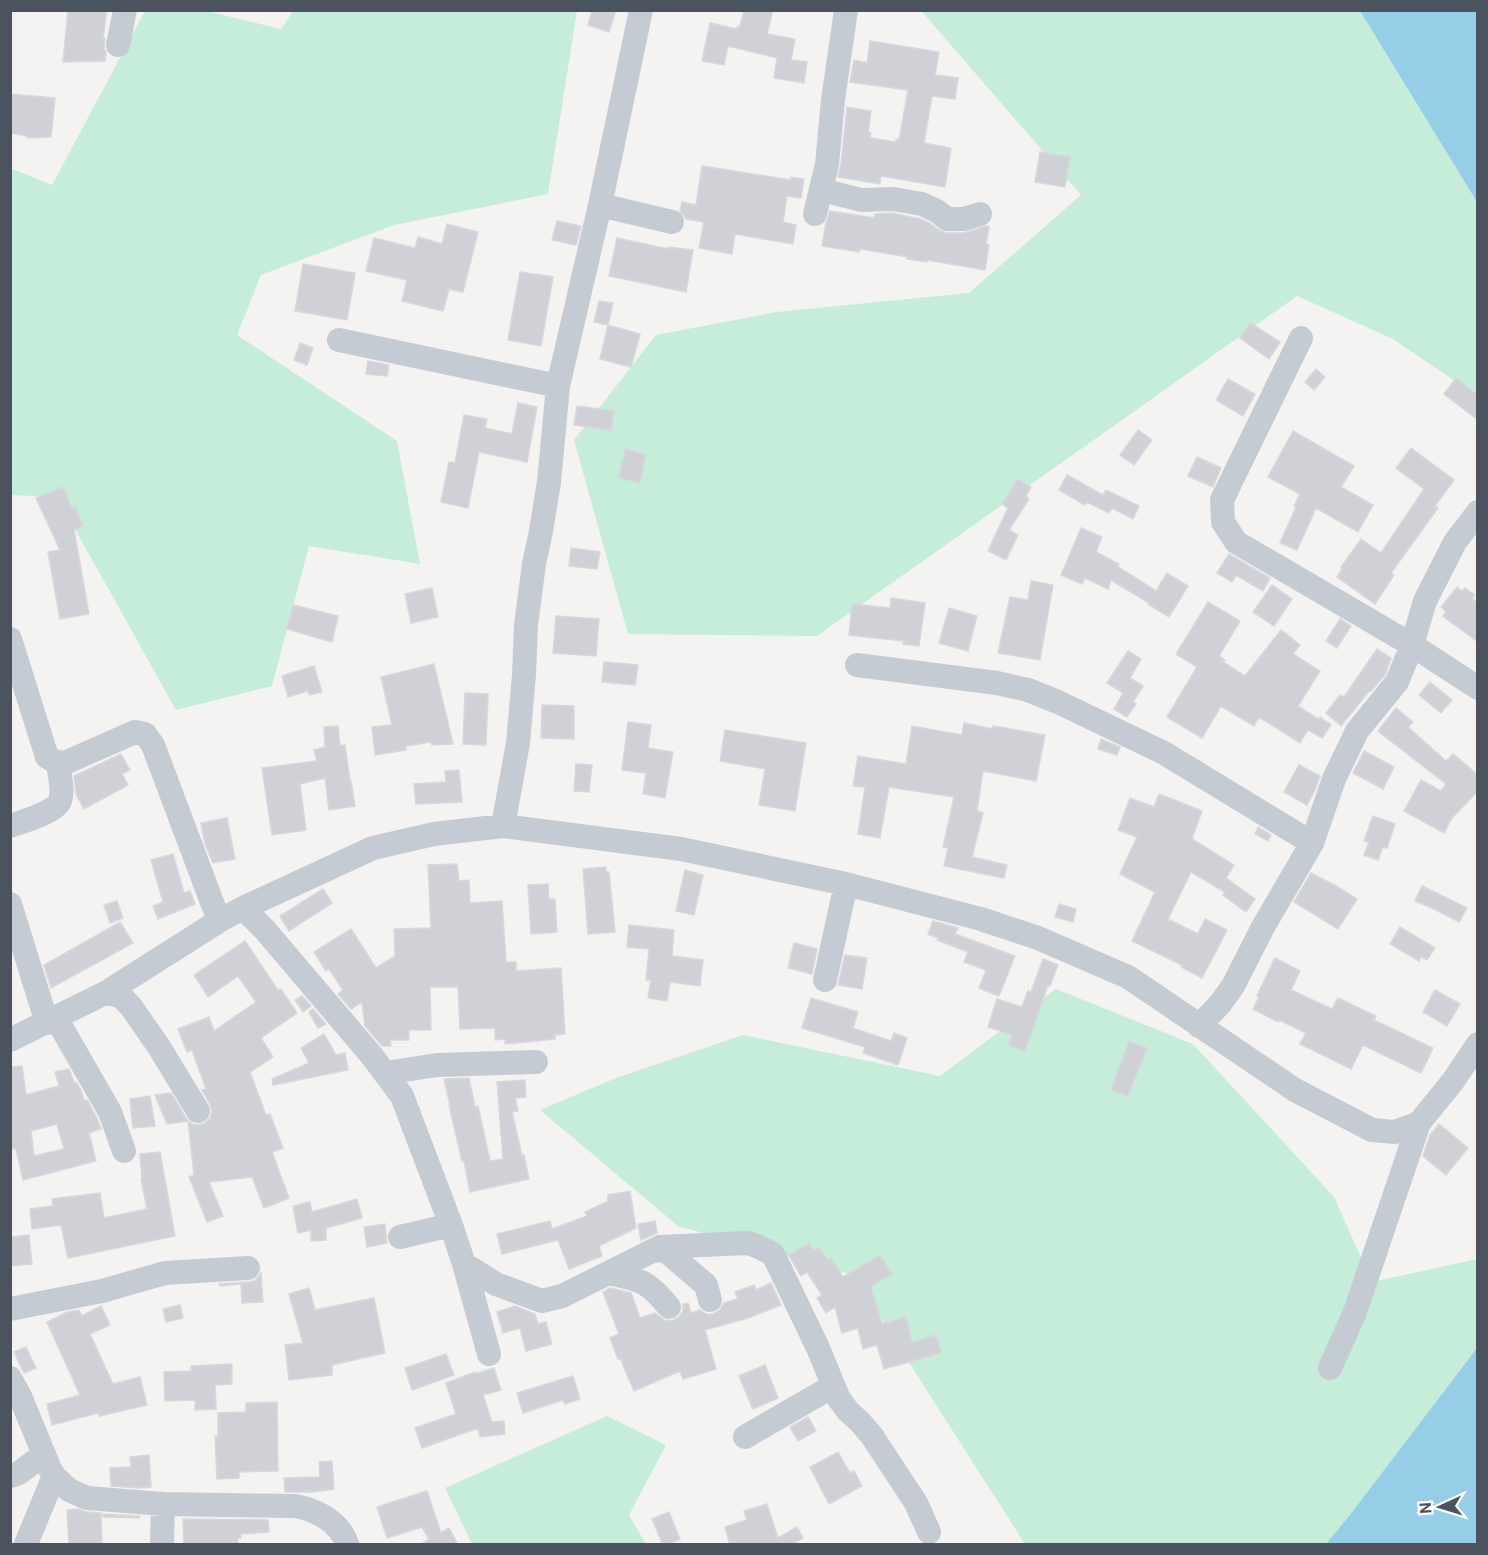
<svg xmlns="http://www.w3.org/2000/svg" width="1488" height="1555" font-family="Roboto,sans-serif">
<rect width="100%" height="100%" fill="#f4f3f2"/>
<path fill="#c5edd9" d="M145,11H207L281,29L293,11H577L548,194L394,225L261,275L237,335L397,441L420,564L309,546L272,686L176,710L57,497L11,495L10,168L52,185Z
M922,11H1360L1477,202V396L1393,339L1297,296L817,636L628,634L574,440L656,335L777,312L969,293L1081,195L930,21Z
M1056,989L1193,1044L1334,1197L1372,1282L1477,1259V1348L1350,1516L1326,1544H1025L853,1275L678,1226L540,1110L616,1078L743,1035L940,1076Z
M607,1416L666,1445L629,1515L646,1544H472L445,1488Z"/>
<path fill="#96cde7" d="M1360,11H1477V202Z
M1477,1348V1544H1326L1350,1515Z"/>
<path fill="#d0d1d6" stroke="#d7d8dd" stroke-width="1.5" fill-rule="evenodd" d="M68,10H107L103,38H105L104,49L106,52L105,61L63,62Z
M592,10H616L609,32L588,25Z
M744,10H773L767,34L795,39L791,60L807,62L804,83L774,78L777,58L728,46L724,65L702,61L710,23L737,29L738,26H740Z
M870,41L939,52L935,75L958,78L955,99L932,96L924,143L951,148L945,187L881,176L880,184L838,177L841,165L847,107L871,111L868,133H871L870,138L896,142V139L899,140L908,90L850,82L854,60L867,63Z
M10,94L55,98L51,137L27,138V136L10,133Z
M1040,152L1070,157L1065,187L1035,182Z
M702,166L791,180V177L804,179L801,198L787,196L783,222L796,225L793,244L735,234L732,254L699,248L704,222L686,219L680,211L682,202L696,205Z
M830,211L874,218L875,214L892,213L920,219L929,223L939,230L947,233H964L986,226L989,227L986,244L989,245L985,270L927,260V262L907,259L908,257L860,249L859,252L822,246L826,223Z
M557,221L581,226L576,245L552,240Z
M447,224L478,232L463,292L449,289L443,311L402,301L407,280L366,271L374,238L415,248L418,237L442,244Z
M617,238L668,249V247L693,250L686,292L609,276Z
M303,264L355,273L347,320L295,311Z
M520,272L553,277L541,346L508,340Z
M599,301L613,303L608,325L594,322Z
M1250,323L1280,342L1269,359L1240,338Z
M608,325L640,334L631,367L600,359Z
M300,343L313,348L307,365L294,360Z
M368,361L389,365L387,376L366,374Z
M1316,369L1325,377L1314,390L1305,382Z
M1456,378L1478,395V420L1444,394Z
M1228,379L1255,394L1243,416L1216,400Z
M518,403L537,407L527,462L479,452L468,508L441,502L449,462L455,463L464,415L487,419L485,428L512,434Z
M577,406L614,411L611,431L574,425Z
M1138,430L1152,440L1134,465L1120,455Z
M1293,431L1354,466L1341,487L1373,505L1358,532L1316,508L1297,550L1280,543L1296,507L1294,506L1300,494L1268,477Z
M1411,448L1454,480L1435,506L1438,508L1391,573L1394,575L1375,604L1337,577L1342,569L1341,567L1361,539L1381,553L1424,489L1396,468Z
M625,449L646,454L640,483L619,478Z
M1197,457L1221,468L1213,487L1188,476Z
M1067,475L1103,495L1106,490L1139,506L1133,519L1112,508L1109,513L1087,502L1085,505L1059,490Z
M1018,479L1031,487L1026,496L1029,499L1009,530L1018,535L1006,560L988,551L1008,508L1002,504Z
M63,487L72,508L75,506L83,526L74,530L89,614L60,619L48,552L60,550L36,498Z
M1081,528L1102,537L1096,552L1119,564L1118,567L1156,591L1167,573L1188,586L1169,617L1148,604L1149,603L1111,580L1108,589L1085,578L1082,584L1061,575Z
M571,548L600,552L597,569L569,566Z
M1229,554L1270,578L1263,591L1236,575L1232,582L1217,573Z
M1031,581L1053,585L1040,660L998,653L1010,597L1028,600Z
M1272,585L1292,599L1274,626L1253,612Z
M1457,587L1462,591L1465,588L1475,595L1472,599L1478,603V642L1443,616L1446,612L1441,607Z
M432,588L438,617L411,623L405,594Z
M891,598L925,603L919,646L903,644L904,641L849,635L852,604L890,608Z
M1208,602L1240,621L1219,656L1225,660L1223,662L1245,676L1281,630L1300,645L1293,654L1320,671L1298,706L1318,719L1320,717L1331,725L1322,738L1308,730L1300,743L1259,717L1254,726L1221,706L1202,738L1167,717L1197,667L1176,654Z
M293,605L338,616L332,642L287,629Z
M949,608L977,616L968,651L939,643Z
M556,616L599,619L596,656L553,653Z
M1340,619L1351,626L1337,648L1326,641Z
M1377,649L1391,658L1385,675L1371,691L1370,690L1341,726L1326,713L1340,695L1344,697Z
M1128,651L1141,659L1130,678L1143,686L1133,702L1136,704L1127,717L1114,709L1123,693L1107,683Z
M604,662L638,665L635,685L602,682Z
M434,664L453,744L432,745L431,742L406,746V750L375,755L372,727L392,725L381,677Z
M314,666L322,692L310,695L307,691L288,697L282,676Z
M1430,682L1452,700L1441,713L1419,695Z
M465,693L488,694L486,745L463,744Z
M542,705L574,706V739L541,738Z
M1396,708L1413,722L1408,727L1446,761L1453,754L1478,775V791L1452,818L1444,833L1404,811L1421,780L1441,791L1446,784L1378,731Z
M628,722L651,725L648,748L673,752L665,798L643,794L646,773L622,770Z
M964,723L993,729V726L1045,735L1036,781L983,771L977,811L983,813L972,857L1007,865L1004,878L944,866L948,848L943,847L954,797L889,787L880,838L858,834L865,787L853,786L858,756L906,764L912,726L962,735Z
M338,726L340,746L345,745L350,781H351L355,806L329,810L325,778L300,784L306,830L272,835L262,768L317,761L314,750L325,747L324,727Z
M725,730L806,743L795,811L759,805L765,769L720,761Z
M1101,739L1120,747L1117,755L1098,749Z
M1364,751L1394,767L1383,789L1353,773Z
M121,754L130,770L122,774L128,785L84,809L76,794L74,776Z
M576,764L592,765L589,792L574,791Z
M1299,765L1320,776L1315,790L1307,805L1284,792Z
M459,770L462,802L416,804L414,784L446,782L445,771Z
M1159,794L1202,811L1192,839L1234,865L1226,878L1255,899L1246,912L1223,895L1225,892L1191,872L1168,919L1198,934L1205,919L1227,930L1202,978L1181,967L1182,965L1132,941L1155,892L1120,874L1137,837L1118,830L1130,798L1154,807Z
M1373,816L1395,824L1387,848L1383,847L1378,860L1364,855L1369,842L1364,841Z
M227,818L235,859L213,863L205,844L201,823Z
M1258,827L1271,835L1268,841L1255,834Z
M173,854L184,893L190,891L195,904L158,919L153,906L163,902L151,860Z
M457,864L459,881L469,880L470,903L502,901L506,962H516V971L561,968L565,1034L555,1035V1039L505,1044V1039L495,1040V1028L460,1029L458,987H430L431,1030H409V1040H390L391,1046H382L365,1026L362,1002L351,1009L338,994L343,990L329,969L326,971L314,952L351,929L376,968L395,956L394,929L431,928L428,865Z
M606,867V872H609L615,932L588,934L583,869Z
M685,870L703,875L694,915L676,911Z
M1311,873L1338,887L1357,899L1338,929L1294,902Z
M548,884L549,899H555L557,932L531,934L528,885Z
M1422,886L1467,908L1459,922L1432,908L1415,901Z
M323,889L332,903L289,931L280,916Z
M117,901L123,918L110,923L104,905Z
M1059,904L1076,909L1073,922L1055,917Z
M933,921L958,928L955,934L1015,956L999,996L979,988L986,970L964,962L968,952L937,940L938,938L928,934Z
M120,922L133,943L51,988L44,965Z
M629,925L674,930L672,956L703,960L700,986L670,982L667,1001L648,998L651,980H646L649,949L627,947Z
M1400,927L1435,948L1427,960L1421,957L1419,961L1390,944Z
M245,941L278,990L281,989L297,1013L261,1038L273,1057L250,1072L266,1115L270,1114L283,1148L272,1152L289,1198L264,1208L252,1177L209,1182L223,1216L207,1222L189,1177L194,1175L188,1121L167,1124L155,1095L171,1093L186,1118L192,1124L198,1125L205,1123L210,1118L212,1111L210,1104L202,1090L206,1089L192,1050L187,1052L178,1029L209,1017L214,1031L256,1002L238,976L208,997L194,975Z
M794,943L817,949L812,974L788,968Z
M845,955L867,958L862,989L838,985Z
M1275,958L1300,971L1291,990L1332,1009L1338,998L1376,1016L1374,1020L1433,1048L1421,1073L1363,1045L1351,1069L1300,1044L1306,1033L1279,1020L1278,1022L1253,1009L1259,997L1257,996Z
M1043,959L1058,965L1050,986L1048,985L1025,1051L1008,1045L1012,1035L988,1027L997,999L1022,1007L1028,991L1031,992Z
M1435,990L1460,1004L1447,1026L1423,1012Z
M302,996L311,1006L303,1012L295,1000Z
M811,998L858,1012L853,1028L891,1041L894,1033L907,1038L898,1065L863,1053L865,1047L802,1028Z
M313,1009L326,1024L318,1028L309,1012Z
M324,1034L336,1055L345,1053L348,1070L273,1085L272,1079L309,1063L301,1048Z
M1129,1041L1147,1048L1128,1096L1111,1090Z
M22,1066L26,1095L59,1086L55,1072L69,1069L74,1082H76L81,1090L84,1100H87L97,1118L101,1129L89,1133L96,1161L23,1180L16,1149H12L10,1138V1067ZM57,1124L64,1149L34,1156L31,1131Z
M469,1078L475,1107L478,1106L490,1161L503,1159L497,1082L525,1080L526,1097L515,1098L518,1111L512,1112L522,1156L524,1155L529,1179L470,1192L464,1161H462L449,1105H450L444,1079Z
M150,1096L155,1126L133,1128L130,1099Z
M1439,1124L1468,1148L1446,1175L1423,1156L1430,1135Z
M160,1152L175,1236L68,1258L61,1225L32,1229L30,1209L53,1206L52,1199L100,1193L104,1218L147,1209L141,1179L142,1178L140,1154Z
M630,1191L636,1228L599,1246L602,1256L569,1269L558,1240L502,1254L497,1234L550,1221L552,1229L587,1216L585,1212L608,1201V1195Z
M357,1199L362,1218L326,1228V1240L311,1241V1230L298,1233L293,1206L310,1202L312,1212Z
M655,1221L657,1233L641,1240L638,1224Z
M385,1224L387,1243L367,1247L364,1227Z
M29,1235L32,1264L10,1266V1237Z
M809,1243L814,1251L819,1247L828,1260L831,1258L843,1277L880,1255L892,1274L871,1286L882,1324L906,1317L912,1342L936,1335L941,1353L884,1369L877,1345L863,1349L858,1328L842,1333L835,1307L826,1313L817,1298L822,1295L807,1272L801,1276L794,1264L789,1255Z
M261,1273L263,1302L242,1303L241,1284L220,1286L219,1284L249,1282L256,1280Z
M771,1283L781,1305L748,1318L705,1330L716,1369L683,1379L680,1371L634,1391L620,1358L618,1359L610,1338L619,1334L603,1292L610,1288L631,1293L640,1318L655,1313L664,1320L671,1321L679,1317L683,1311V1304L688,1303L691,1313L700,1310L706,1314H713L720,1310L724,1303L738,1299L735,1292L754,1285L756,1290Z
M309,1288L315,1310L374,1298L385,1353L332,1365V1375L289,1380L285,1345L303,1343L289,1294Z
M180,1305L183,1318L166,1322L163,1309Z
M101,1306L110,1325L90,1334L113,1384L140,1377L147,1405L99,1416L98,1413L52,1425L47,1404L80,1395L47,1322L67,1312L79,1310L82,1316Z
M515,1306L535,1314L538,1324L546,1322L552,1344L526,1351L520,1328L503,1333L497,1312Z
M26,1347L36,1368L24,1373L14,1352Z
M446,1354L454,1375L412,1390L405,1368Z
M232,1364V1384L215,1385L216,1409L195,1410V1400L165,1401L164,1372L191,1371V1366Z
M765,1365L778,1398L753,1409L739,1376Z
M494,1368L501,1390L483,1395L492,1422L504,1421L505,1434L480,1437L478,1428L422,1448L415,1428L456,1414L446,1383L475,1372V1374Z
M573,1376L580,1399L565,1404L563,1400L523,1413L517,1393Z
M277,1402L278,1471L239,1472V1478L217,1479L215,1436H218V1413L246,1412V1403Z
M808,1417L816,1431L798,1441L790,1427Z
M838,1452L850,1473L854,1471L862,1486L829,1504L810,1467Z
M149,1455L151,1487L140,1488L111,1486L110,1468L131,1467L130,1457Z
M332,1461L334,1489L312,1492H285L284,1478L320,1477L319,1462Z
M427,1491L441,1533L449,1528L458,1545H420L429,1539L422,1527L387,1538L377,1507Z
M767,1504L778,1538L797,1527L803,1538L791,1545H730L725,1527L747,1520L744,1511Z
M78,1509L86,1512L101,1513L102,1545H69L67,1510Z
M669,1512L680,1539L667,1545H663L652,1519Z
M103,1514L139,1516V1518L103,1517Z
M183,1519L268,1520L269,1532L240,1534L241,1538H238V1545H184Z"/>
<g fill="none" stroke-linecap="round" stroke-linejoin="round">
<path stroke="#c4cbd2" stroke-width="24" d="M118,45L125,10
M822,190L861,200L893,199L922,204L937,211L947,219H964L980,214
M600,205L672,222
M815,214L827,164L833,100L846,10
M1301,338L1222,500L1223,522L1236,542L1412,645L1478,688
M339,340L558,386
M10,639L47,757L58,763L67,762L135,732L145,734L153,745L219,921
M857,665L997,683L1028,690L1058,702L1164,753L1312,843
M10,826C22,822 56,812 60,801C64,790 59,774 58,763
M503,826L518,743L524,675L526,625L534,564L541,531L549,482L558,386L600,205L641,10
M10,904L47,1023
M243,908L265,930L372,1056L402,1096L451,1225L464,1264L489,1354
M825,980L846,884
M107,992L122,997L132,1008L159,1047L198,1111
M56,1018L110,1112L124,1151
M1199,1026L1220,1004L1233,986L1263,927L1312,843L1334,779L1357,731L1397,682L1412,645L1425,601L1455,542L1478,512
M10,1040L107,992L219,921L243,908L373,848L434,834L503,826L681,849L846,884L981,919L1038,938L1128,977L1295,1090L1372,1130L1395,1132L1419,1123L1453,1081L1478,1044
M385,1073L437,1065L536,1062
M400,1237L451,1225
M653,1250L666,1251L706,1285L710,1300
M464,1264L496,1284L542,1301L562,1296L660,1247L746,1243C755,1244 764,1250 773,1254L818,1348L839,1399L848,1411L860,1422L872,1436L916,1503L929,1532
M609,1273C641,1280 648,1281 669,1307
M10,1309L102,1291L165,1273L248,1268
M1330,1368L1355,1312L1419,1123
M10,1378L20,1396L50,1469L54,1476L69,1490L87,1498L163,1504L295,1506C317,1510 340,1522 347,1544
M745,1437L833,1386
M10,1476L19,1473L44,1454
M26,1544L54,1476
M162,1544L163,1504"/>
</g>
<rect width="1488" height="1555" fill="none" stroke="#4b535e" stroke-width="24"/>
<g transform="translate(1440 1507) rotate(266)" stroke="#ffffff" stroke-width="4.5" paint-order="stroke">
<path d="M0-4.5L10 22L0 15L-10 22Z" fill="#4b535e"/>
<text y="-9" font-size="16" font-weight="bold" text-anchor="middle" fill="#4b535e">N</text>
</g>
</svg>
